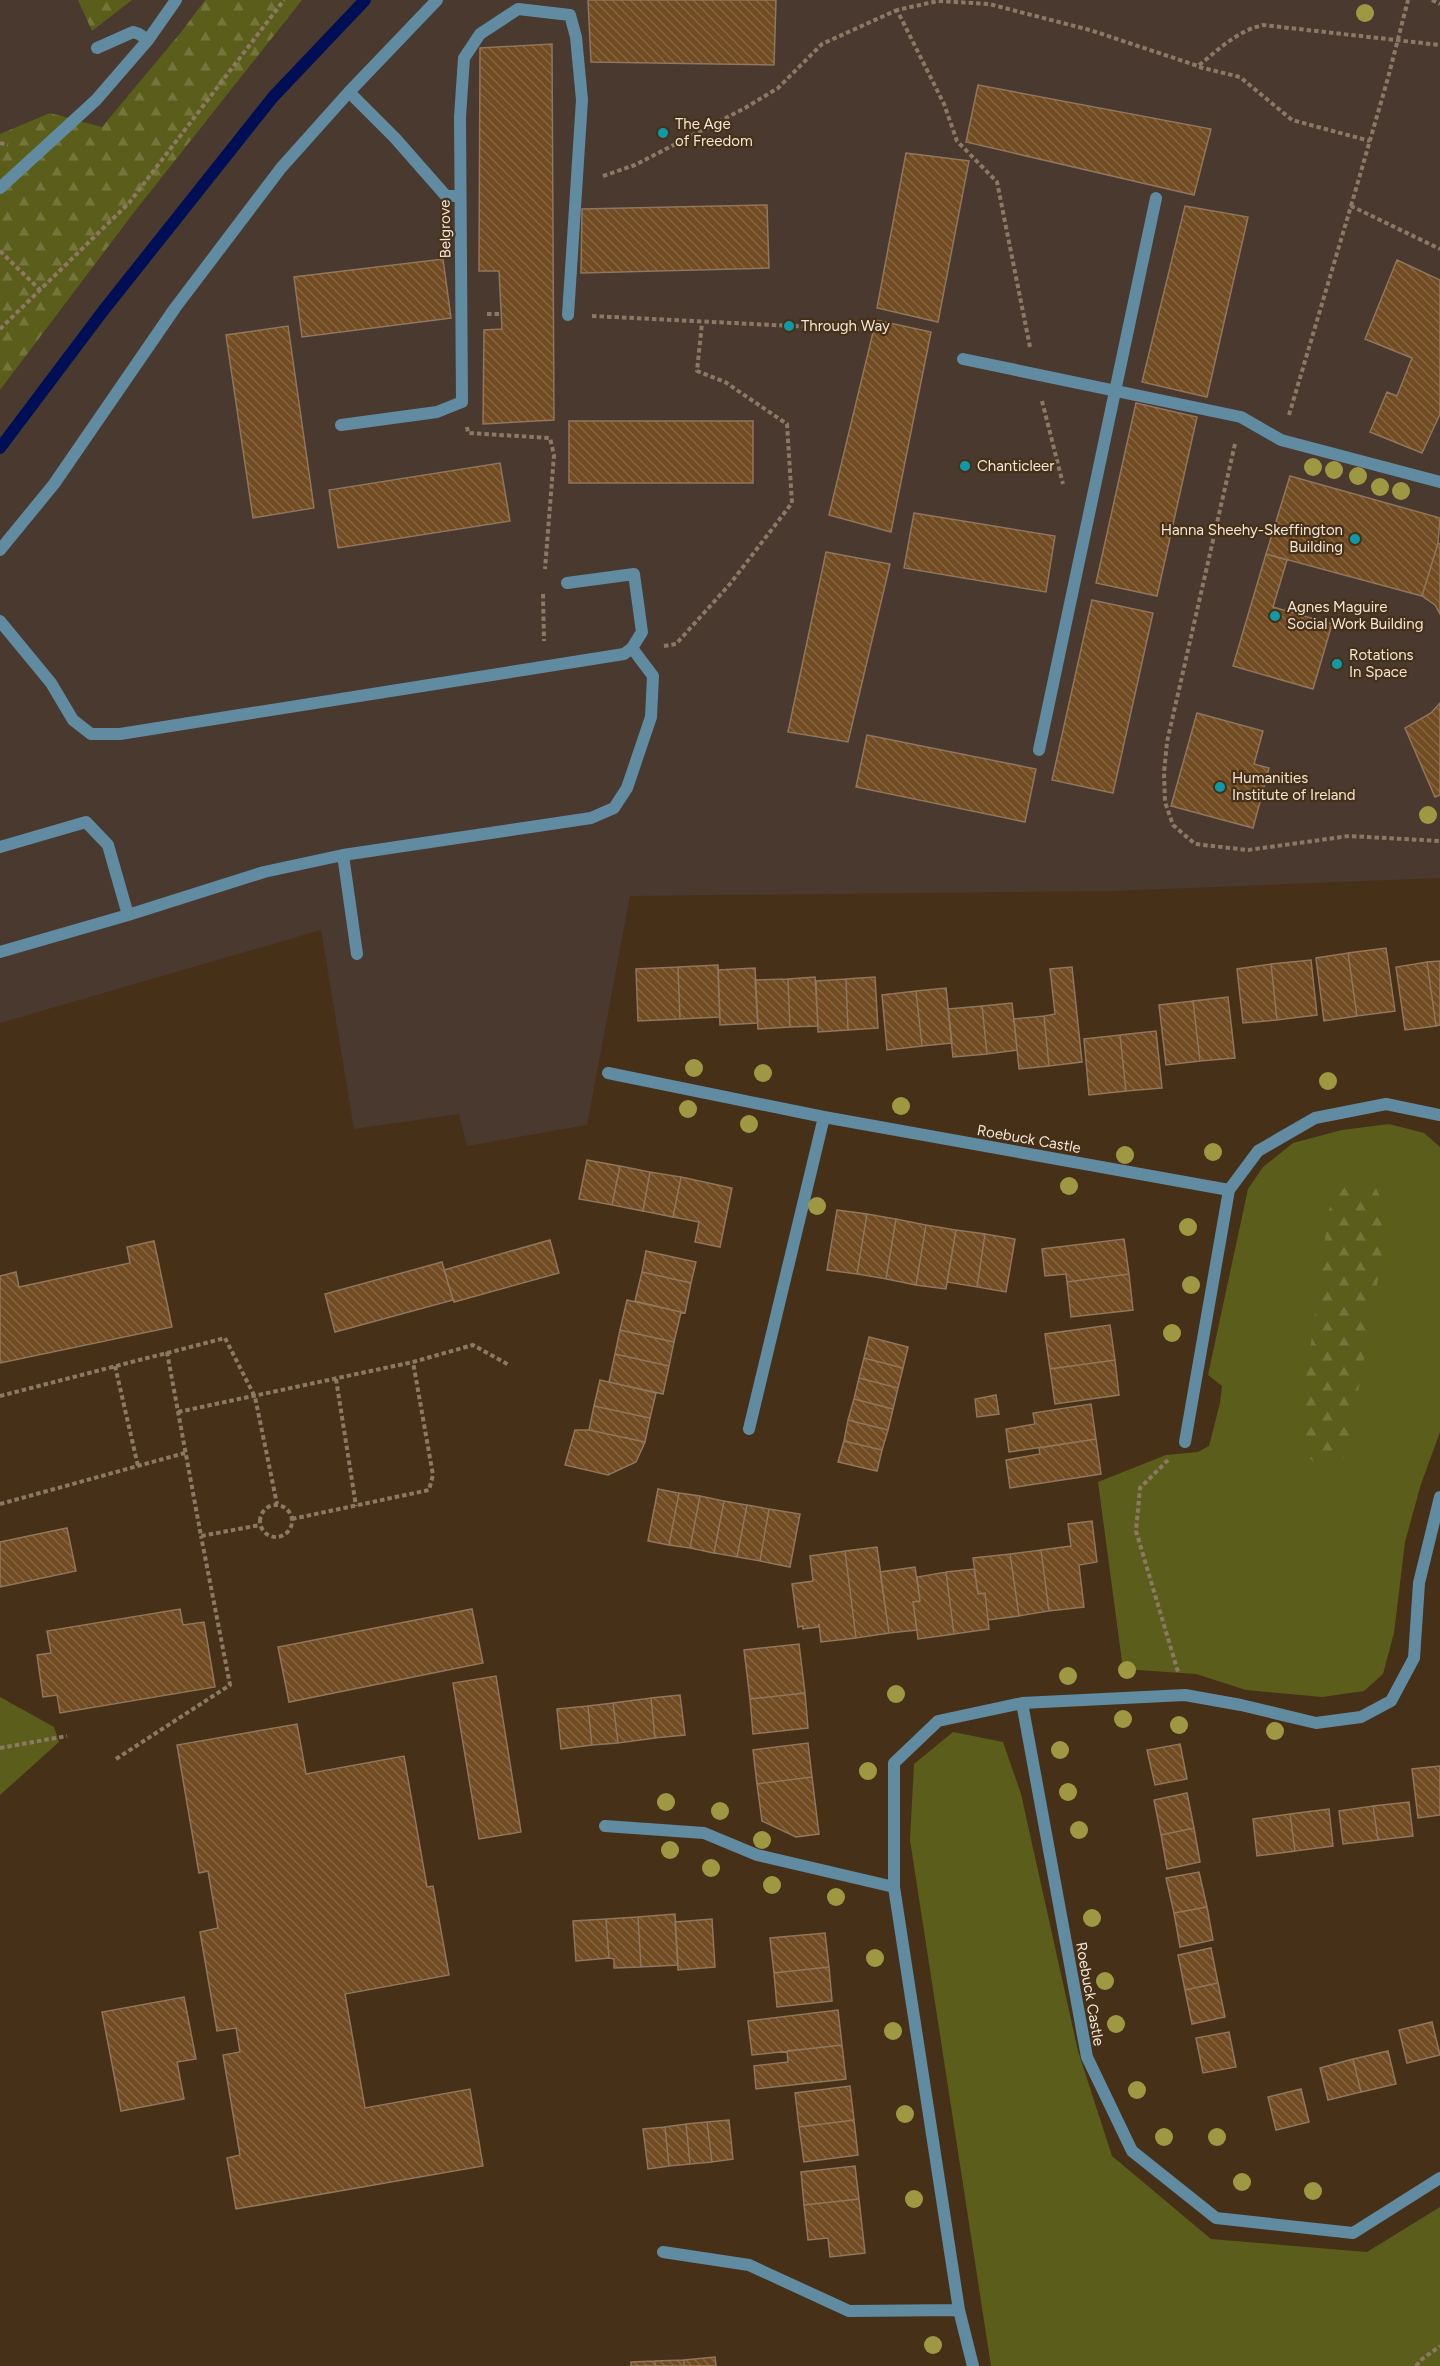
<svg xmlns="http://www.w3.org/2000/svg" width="1440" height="2366" font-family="Figtree,sans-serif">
<defs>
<pattern id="forest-firs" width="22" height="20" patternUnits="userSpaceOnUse" patternTransform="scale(1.5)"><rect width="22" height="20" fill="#5b5e1a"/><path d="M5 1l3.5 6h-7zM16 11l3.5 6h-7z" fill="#73753b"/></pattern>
<pattern id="building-back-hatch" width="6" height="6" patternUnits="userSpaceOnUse" patternTransform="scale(1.5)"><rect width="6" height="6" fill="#714b21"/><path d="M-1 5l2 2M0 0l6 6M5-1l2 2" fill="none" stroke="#866540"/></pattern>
</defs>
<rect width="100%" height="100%" fill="#463018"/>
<path fill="#49392e" d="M0,0H1440V878L1115,891L630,896L587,1125L467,1146L459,1114L354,1129L321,930L0,1023Z"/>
<path fill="#5b5e1a" d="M1389,1124L1424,1133L1440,1147V1432L1421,1484L1405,1542L1394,1633L1383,1674L1364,1691L1322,1697L1246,1690L1196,1674L1123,1669L1098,1482L1166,1455L1198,1452L1209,1446L1220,1403L1222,1386L1208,1375L1248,1189L1263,1167L1293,1143L1342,1130Z
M0,1697L54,1727L59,1742L0,1795Z
M953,1732L1003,1742L1021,1794L1078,2051L1112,2156L1211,2239L1367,2252L1440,2207V2366H991L910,1840L914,1764Z"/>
<path fill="url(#forest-firs)" d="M78,0H132L92,31Z
M205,0H302L135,211L0,390V134L50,113L102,127L182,31Z
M1346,1185L1376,1188L1389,1216L1347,1455L1327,1472L1308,1457L1303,1402L1329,1209Z"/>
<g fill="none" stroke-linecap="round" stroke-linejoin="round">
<path stroke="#000e56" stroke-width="12" d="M0,448L103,311L273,97L365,0"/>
</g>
<path fill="url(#building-back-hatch)" stroke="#90765c" stroke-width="1.5" d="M588,0H776L774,65L591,62Z
M552,44L554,420L483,424L484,330L502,329L499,271H479L480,48Z
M978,85L1211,129L1194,195L966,142Z
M906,153L969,161L938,322L877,308Z
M767,205L769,268L581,273L582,209Z
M1185,206L1248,217L1207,397L1142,382Z
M443,259L451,318L302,337L294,277Z
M1397,260L1440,280V414L1422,453L1370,432L1387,392L1397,396L1412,358L1365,339Z
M876,320L931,332L891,532L829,515Z
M288,326L314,508L253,518L226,335Z
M1136,403L1197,417L1157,596L1096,583Z
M569,421H753V483H569Z
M500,463L510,521L338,548L329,490Z
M1290,476L1440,518L1438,543L1422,596L1266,554Z
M914,513L1055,536L1046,592L904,568Z
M1438,543L1440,544V614L1435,605L1422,596Z
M826,552L890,564L848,742L788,732Z
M1266,554L1287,560L1273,607L1332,624L1313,689L1233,666Z
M1092,600L1153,613L1113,793L1052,780Z
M1440,703V795L1435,797L1405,728L1431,713Z
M1197,713L1263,731L1254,764L1269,768L1253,828L1171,806Z
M867,735L1036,769L1025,822L856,787Z
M1386,948L1395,1011L1357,1016L1348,953Z
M1348,953L1357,1016L1324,1021L1316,958Z
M1311,960L1317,1015L1277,1020L1271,964Z
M1440,961V1025L1436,1026L1427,962Z
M1427,962L1436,1026L1405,1030L1396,967Z
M1271,964L1277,1020L1243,1023L1237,969Z
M718,965L720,1017L680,1019L678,967Z
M678,967L680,1019L638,1021L636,969Z
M1072,967L1082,1062L1049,1066L1044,1016L1055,1014L1050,969Z
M755,968L758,1023L720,1025L718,970Z
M815,977L818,1026L790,1027L788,979Z
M875,977L878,1028L848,1030L846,979Z
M788,979L790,1027L758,1029L755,980Z
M846,979L848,1030L818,1032L816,981Z
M946,988L952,1043L922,1046L916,991Z
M916,991L922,1046L887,1050L882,995Z
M1228,997L1235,1058L1200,1061L1193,1001Z
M1193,1001L1200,1061L1166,1065L1159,1005Z
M1012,1003L1017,1050L987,1054L982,1006Z
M982,1006L987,1054L953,1057L948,1009Z
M1044,1016L1049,1066L1019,1069L1014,1019Z
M1156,1031L1162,1088L1126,1091L1120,1035Z
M1120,1035L1126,1091L1089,1095L1084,1039Z
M587,1160L620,1166L612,1205L579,1199Z
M620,1166L650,1172L643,1211L612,1205Z
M650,1172L681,1177L673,1217L643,1211Z
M681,1177L732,1188L720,1247L695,1242L699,1222L673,1217Z
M837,1210L867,1214L857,1274L827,1270Z
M867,1214L896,1219L886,1279L857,1274Z
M896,1219L926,1225L916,1285L886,1279Z
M926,1225L956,1230L946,1289L916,1285Z
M956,1230L985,1234L977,1287L947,1282Z
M985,1234L1015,1239L1006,1292L977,1287Z
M1124,1239L1129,1274L1067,1282L1066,1274L1045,1276L1042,1249Z
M550,1240L559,1273L454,1302L444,1270Z
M154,1241L172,1327L0,1363V1276L16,1272L19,1287L130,1263L127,1247Z
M646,1251L696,1262L691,1283L642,1272Z
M442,1262L453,1300L335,1332L325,1294Z
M642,1272L691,1283L685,1313L635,1301Z
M1129,1274L1133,1310L1071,1317L1067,1282Z
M627,1300L681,1312L674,1342L620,1330Z
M1110,1325L1115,1360L1050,1369L1045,1334Z
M620,1330L674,1342L669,1366L615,1354Z
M869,1337L908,1347L903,1368L864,1358Z
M615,1354L669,1366L663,1394L609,1382Z
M864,1358L903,1368L898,1388L859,1378Z
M1115,1360L1119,1395L1055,1404L1050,1369Z
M859,1378L898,1388L893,1409L854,1399Z
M600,1380L656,1393L650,1418L594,1406Z
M996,1395L999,1414L977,1417L975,1399Z
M854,1399L893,1409L888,1430L848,1420Z
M1091,1404L1096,1439L1009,1452L1006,1429L1035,1424L1033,1413Z
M594,1406L650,1418L645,1442L589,1430Z
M848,1420L888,1430L882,1450L844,1441Z
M575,1430H589L645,1442L636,1462L608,1475L565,1465Z
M1096,1439L1101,1474L1010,1488L1006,1460L1040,1454L1039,1448Z
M844,1441L882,1450L877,1471L838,1462Z
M658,1489L679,1493L669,1545L648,1541Z
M679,1493L700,1496L690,1548L669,1545Z
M700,1496L724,1501L714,1553L690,1548Z
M724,1501L747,1505L737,1557L714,1553Z
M747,1505L769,1509L760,1561L737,1557Z
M769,1509L800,1514L790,1567L760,1561Z
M1092,1521L1097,1562L1079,1565L1084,1607L1049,1611L1041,1550L1071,1546L1068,1524Z
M67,1528L76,1571L0,1587V1542Z
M877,1547L889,1633L856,1638L845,1551Z
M1041,1550L1049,1611L1019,1616L1010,1554Z
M845,1551L856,1638L821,1642L819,1624L818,1627L803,1629V1626L798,1627L792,1584L813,1581L810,1556Z
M1010,1554L1019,1616L988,1620L985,1593L978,1594L973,1558Z
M915,1567L920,1601L913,1602L917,1630L889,1633L880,1572Z
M974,1569L978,1594L985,1593L989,1629L954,1634L946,1572Z
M946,1572L954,1634L918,1639L913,1602L920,1601L917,1577Z
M180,1609L183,1625L204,1622L215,1687L60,1713L57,1695L43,1697L37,1655L51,1653L47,1631Z
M472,1609L483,1663L289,1702L278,1647Z
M799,1644L805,1693L750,1699L744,1650Z
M496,1676L521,1832L479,1839L453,1683Z
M805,1693L808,1728L753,1734L750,1699Z
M680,1695L685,1735L655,1738L651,1698Z
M651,1698L655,1738L618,1743L613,1703Z
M613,1703L618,1743L592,1745L588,1706Z
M588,1706L592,1745L561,1749L557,1709Z
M297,1724L306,1774L404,1756L427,1887L433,1886L449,1975L345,1994L365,2108L470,2089L483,2166L236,2209L227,2158L240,2155L223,2055L240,2052L236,2028L217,2031L200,1932L218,1928L208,1871L199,1873L177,1745Z
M808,1743L812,1777L757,1784L753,1750Z
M1180,1744L1187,1779L1155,1785L1147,1750Z
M1440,1766V1815L1418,1818L1412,1769Z
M812,1777L819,1834L796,1837L762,1821L757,1784Z
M1187,1793L1194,1828L1161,1835L1154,1800Z
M1409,1802L1413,1836L1378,1840L1373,1806Z
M1373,1806L1378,1840L1343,1844L1339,1811Z
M1329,1809L1333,1846L1295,1851L1290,1814Z
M1290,1814L1295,1851L1257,1856L1253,1819Z
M1194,1828L1200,1862L1167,1869L1161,1835Z
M1199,1872L1207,1907L1174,1913L1166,1878Z
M1207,1907L1213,1940L1180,1947L1174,1913Z
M675,1914L678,1965L641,1967L638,1917Z
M638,1917L641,1967L614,1968V1959L609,1958L606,1919Z
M606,1919L609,1958L576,1961L573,1921Z
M712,1919L715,1967L678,1970L675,1922Z
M825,1933L829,1967L774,1973L770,1938Z
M1211,1948L1218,1983L1185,1990L1178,1955Z
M829,1967L832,2001L777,2007L774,1973Z
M1218,1983L1225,2017L1192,2024L1185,1990Z
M184,1997L196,2059L177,2062L184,2099L121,2111L102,2012Z
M838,2010L842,2045L752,2055L748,2021Z
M1432,2022L1440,2055L1407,2063L1399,2030Z
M1229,2032L1236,2067L1203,2073L1196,2038Z
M842,2045L846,2079L756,2089L754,2066L788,2062L787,2051Z
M1388,2051L1396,2084L1361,2092L1353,2059Z
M1353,2059L1361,2092L1328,2100L1320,2068Z
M850,2086L854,2120L799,2127L795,2093Z
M1301,2089L1309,2122L1276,2130L1268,2097Z
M729,2120L733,2159L712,2162L707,2122Z
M854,2120L858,2155L804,2162L799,2127Z
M707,2122L712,2162L690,2164L686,2124Z
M686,2124L690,2164L669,2166L665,2127Z
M665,2127L669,2166L648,2169L643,2129Z
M855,2166L859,2199L804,2205L801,2172Z
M859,2199L865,2253L830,2257L828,2238L808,2240L804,2205Z
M715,2357L716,2366H684V2360Z
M684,2360V2366H655V2361Z
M655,2361V2366H631V2362Z"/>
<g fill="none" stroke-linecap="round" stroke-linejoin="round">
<path stroke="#8c7965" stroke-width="4" stroke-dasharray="4.5 3" stroke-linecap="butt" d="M1432,0L1440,4
M1199,67L1240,77L1292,120L1370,141
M0,143L8,145
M603,176L635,165L745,108L778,88L822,44L897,10
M1351,206L1388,78L1408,0
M0,251L40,290
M487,314H501
M592,316L873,330
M0,329L129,203L284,0
M1030,347L997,182L957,141L944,104L897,10L938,1L989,4L1090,30L1198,66C1218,50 1237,31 1263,25L1440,45
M1042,401L1063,484
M1289,415L1351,206L1440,249
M467,427L468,433L550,438L554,455L545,569
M1235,444L1167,742L1164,773L1165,802L1173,825L1195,844L1248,850L1349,836L1440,841
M543,594L544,641
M664,646L676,644L730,584L792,503L787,424L725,382L697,371L702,323
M167,1352L201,1536L260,1525
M115,1366L138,1466
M336,1379L356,1506
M0,1396L225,1338L255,1397L277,1504
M178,1412L413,1362L473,1345L509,1365
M1168,1460L1140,1488L1136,1531L1178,1672
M0,1504L185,1453
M260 1521a16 16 0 1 1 32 0a16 16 0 1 1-32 0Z
M292,1519L429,1490L433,1475L413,1362
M0,1748L67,1736
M116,1759L230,1685L201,1536
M1416,2366L1421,2360L1440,2346"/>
<path stroke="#608ba1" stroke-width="12" d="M97,48L133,32L139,34L148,40L176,0
M349,92L395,138L446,196H459
M0,188L96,100L148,40
M963,359L1241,417L1281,440L1440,482
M341,425L437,412L462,402L460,117L464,58L480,34L518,9L570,15L576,37L582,100L568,315
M0,550L54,484L175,308L281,168L349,92L437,0
M0,621L51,683L73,720L91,734H120L624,654L632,648L642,632L634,574L567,583
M1039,750L1156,198
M0,847L86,822L108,845L128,915L0,952
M343,855L357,954
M128,915L264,872L343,855L591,818L614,808L627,788L651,717L653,676L632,648"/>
<path stroke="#608ba1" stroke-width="12" d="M608,1073L824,1117L1229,1190
M749,1429L824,1117
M1185,1442L1229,1190L1258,1151L1315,1118L1386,1104L1440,1115
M1440,1497L1419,1583L1414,1658L1391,1701L1361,1717L1316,1723L1241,1705L1185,1695L1022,1703L1087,2057L1132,2151L1216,2218L1353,2233L1440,2178
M605,1826L704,1833L757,1855L894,1887
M663,2252L749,2265L849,2311L959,2310
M973,2366L959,2310L894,1887V1763L938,1721L1022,1703"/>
</g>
<g fill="#9f9843">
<circle cx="1365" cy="13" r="9"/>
<circle cx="1313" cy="467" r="9"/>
<circle cx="1334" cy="470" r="9"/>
<circle cx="1358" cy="476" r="9"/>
<circle cx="1380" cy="487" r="9"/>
<circle cx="1401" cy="491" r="9"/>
<circle cx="1428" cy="815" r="9"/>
<circle cx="694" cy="1068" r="9"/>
<circle cx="763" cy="1073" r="9"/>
<circle cx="1328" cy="1081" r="9"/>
<circle cx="901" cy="1106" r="9"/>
<circle cx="688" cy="1109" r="9"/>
<circle cx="749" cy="1124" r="9"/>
<circle cx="1213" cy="1152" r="9"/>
<circle cx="1125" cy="1155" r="9"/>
<circle cx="1069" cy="1186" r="9"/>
<circle cx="817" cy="1206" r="9"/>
<circle cx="1188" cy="1227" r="9"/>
<circle cx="1191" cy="1285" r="9"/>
<circle cx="1172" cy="1333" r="9"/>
<circle cx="1127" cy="1670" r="9"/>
<circle cx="1068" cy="1676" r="9"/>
<circle cx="896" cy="1694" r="9"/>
<circle cx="1123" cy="1719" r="9"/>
<circle cx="1179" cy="1725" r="9"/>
<circle cx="1275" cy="1731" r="9"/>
<circle cx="1060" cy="1750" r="9"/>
<circle cx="868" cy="1771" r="9"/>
<circle cx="1068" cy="1792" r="9"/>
<circle cx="666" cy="1802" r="9"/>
<circle cx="720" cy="1811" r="9"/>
<circle cx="1079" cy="1830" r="9"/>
<circle cx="762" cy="1840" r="9"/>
<circle cx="670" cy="1850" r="9"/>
<circle cx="711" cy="1868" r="9"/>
<circle cx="772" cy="1885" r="9"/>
<circle cx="836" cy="1897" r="9"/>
<circle cx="1092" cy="1918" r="9"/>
<circle cx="875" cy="1958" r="9"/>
<circle cx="1105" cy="1981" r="9"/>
<circle cx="1116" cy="2024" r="9"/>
<circle cx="893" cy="2031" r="9"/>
<circle cx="1137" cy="2090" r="9"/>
<circle cx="905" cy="2114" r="9"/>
<circle cx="1164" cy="2137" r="9"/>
<circle cx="1217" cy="2137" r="9"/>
<circle cx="1242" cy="2182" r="9"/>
<circle cx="1313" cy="2191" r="9"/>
<circle cx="914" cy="2199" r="9"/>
<circle cx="933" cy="2345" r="9"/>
</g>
<g fill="#0f9aa8" stroke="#463018" stroke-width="2">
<circle cx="663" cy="133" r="6"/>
<circle cx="789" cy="326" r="6"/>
<circle cx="965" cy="466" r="6"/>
<circle cx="1355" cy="539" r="6"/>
<circle cx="1275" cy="616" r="6"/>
<circle cx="1337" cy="664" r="6"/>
<circle cx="1220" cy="787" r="6"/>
</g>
<g text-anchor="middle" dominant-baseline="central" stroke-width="4.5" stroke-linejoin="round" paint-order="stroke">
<g font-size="15" fill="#f3e5d7" stroke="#463018" text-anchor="start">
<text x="675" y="124">The Age<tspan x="675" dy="17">of Freedom</tspan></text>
<text x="801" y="326">Through Way</text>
<text x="977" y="466">Chanticleer</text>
<text x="1343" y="530" text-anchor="end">Hanna Sheehy-Skeffington<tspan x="1343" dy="17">Building</tspan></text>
<text x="1287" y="607">Agnes Maguire<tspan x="1287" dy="17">Social Work Building</tspan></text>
<text x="1349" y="655">Rotations<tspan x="1349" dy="17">In Space</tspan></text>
<text x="1232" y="778">Humanities<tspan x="1232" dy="17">Institute of Ireland</tspan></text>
</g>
<g font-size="15" fill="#f3e5d7" stroke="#463018">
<text transform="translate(445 229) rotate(-91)">Belgrove</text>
<text transform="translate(1029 1139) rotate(10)">Roebuck Castle</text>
<text transform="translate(1090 1994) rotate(80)">Roebuck Castle</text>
</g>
</g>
</svg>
